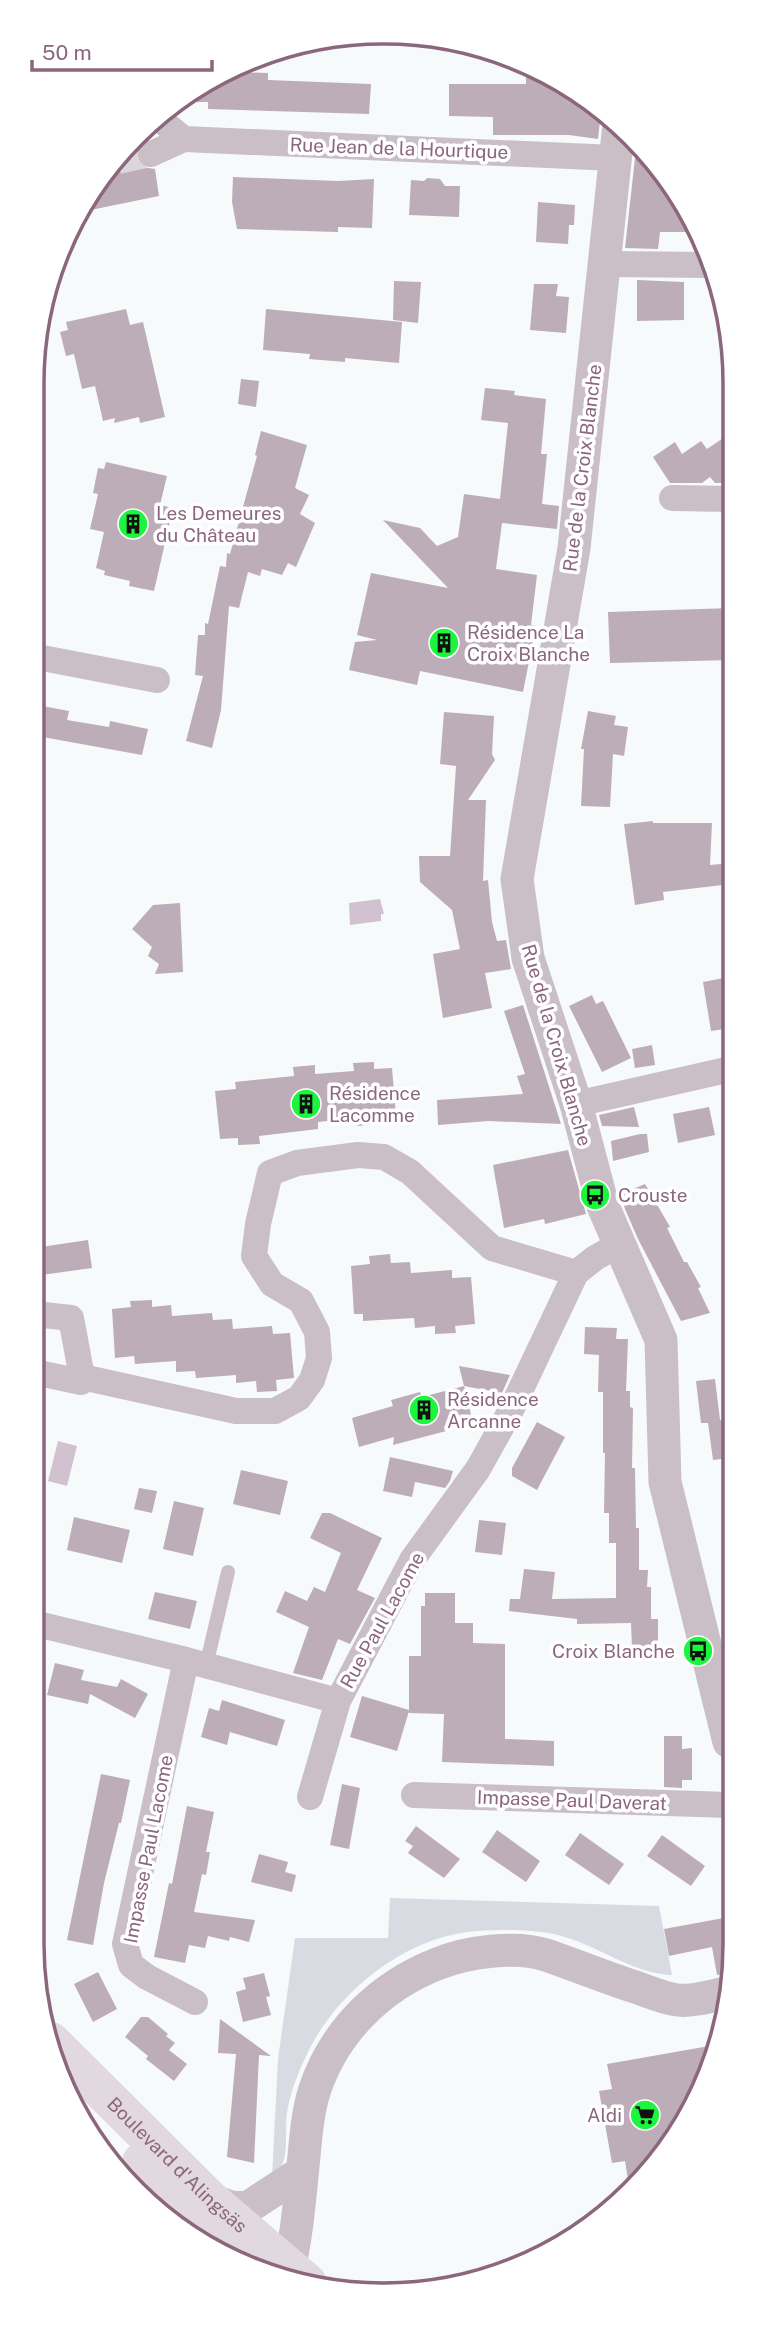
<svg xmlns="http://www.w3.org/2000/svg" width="767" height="2327" font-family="'Public Sans',sans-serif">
<rect width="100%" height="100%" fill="#f7fafa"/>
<path fill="#d8dce2" d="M390,1898L659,1906L672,1975C635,1974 603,1949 568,1938C550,1932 534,1931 516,1930C493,1930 469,1930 447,1936C390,1951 337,1996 310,2048C301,2066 292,2087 288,2107C284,2123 289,2151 282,2165C280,2169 275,2174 272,2177L278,2059L295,1938H388Z
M86,2123L160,2205L163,2210L119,2176Z"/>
<path fill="#d2c2cf" d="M380,899L384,914H381V921L350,925L349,903Z
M58,1441L77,1446L67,1486L48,1481Z"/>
<path fill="#bdadb8" d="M526,66L559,78L601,111L598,139L569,135H493V117L449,116V84H526Z
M234,72L268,73V80L371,84L369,114L208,109V102H177L188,91Z
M637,140L699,227L700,232H660L658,249L625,248Z
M140,143L135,152L136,160L142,167L155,169L159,196L81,212L91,188L134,144Z
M233,177L338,181L374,179L372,228L338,227V232L237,229L232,202Z
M427,178L440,179L445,186H460L459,217L409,215L411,180L424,181Z
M538,202L575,205L574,225H569L568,244L536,242Z
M637,280L684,282V320L637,321Z
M394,281L421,282L418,323L393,320Z
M534,284H558L556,296L569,297L566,333L530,330Z
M126,309L130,325L143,322L165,417L140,423L139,417L114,423L115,418L103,421L95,386L82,389L74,354L66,356L60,332L68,330L66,322Z
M266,309L402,322L399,363L345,358V362L309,359L310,354L263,350Z
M241,379L259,381L256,407L238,404Z
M485,388L515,391L514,395L546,399L541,454H547L542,504L559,506L557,529L502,523L496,569L537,575L531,625L536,626L523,692L420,671L417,685L349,670L355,642L377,640L357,635L371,573L448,588L383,520L420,528L437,546L458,537L464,494L500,499L508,423L481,420Z
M261,431L307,445L295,488L309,495L300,514L315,523L296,567L288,563L282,575L262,569L260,576L248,572L239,608L229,606L221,710L212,748L186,741L203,676L195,675L198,635H205V623L208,624L220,566L226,567L227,553L230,554L257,456L255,455Z
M732,432V481L729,483H715L710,477L702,483H670L653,457L675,442L682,454L701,441L707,449Z
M106,462L167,476L160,505L173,508L154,591L129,586L130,581L104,575L105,571L96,568L104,532L90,529L98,494L93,493L98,468L104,469Z
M732,608V660L610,663L608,612Z
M37,705L69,711L67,720L109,727L110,721L148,729L142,755L37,736Z
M588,711L616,716L614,725L628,727L624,756L613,754L610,807L581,806L584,749H581Z
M444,712L494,716L492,754L495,760L468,800H486L483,881L488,880L492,922L497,941L506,940L511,969L485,973L492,1008L443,1018L433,954L460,949L452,910L420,882L419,856H450L456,766L440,764Z
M653,821V823H712L710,865L731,863V884L663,892L664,900L635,905L624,824Z
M180,903L183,972L155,974L159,964L148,956L152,947L132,929L153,905Z
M729,977L731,987V1028L711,1031L703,982Z
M592,995L596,1004L603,1001L631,1058L602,1072L569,1006Z
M523,1005L561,1124L488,1121L438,1125L437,1100L523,1094L517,1076L525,1074L504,1011Z
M652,1045L655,1065L635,1068L632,1049Z
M374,1062V1069L392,1068L396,1116L377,1118V1124L357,1126V1118L318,1122V1129L259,1136L260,1144L238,1145V1138L220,1139L215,1091L236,1089L235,1082L294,1076L293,1067L315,1065V1074L354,1071L353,1063Z
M634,1107L639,1127L602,1126L599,1115Z
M709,1107L715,1135L678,1143L673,1114Z
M640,1134H647L649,1152L613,1161L611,1141Z
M568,1150L586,1214L545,1224L544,1219L504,1228L493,1165Z
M645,1184L670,1227L667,1228L684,1262H687L701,1287L698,1288L710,1313L681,1321L638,1239L625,1209L621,1194Z
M88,1240L92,1268L34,1276V1248Z
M390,1254L391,1263L410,1262L411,1273L452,1270V1278L471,1277L475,1324L455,1326L456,1333L435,1334V1326L415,1328L414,1318L363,1321V1314H354L351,1266L370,1264L369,1256Z
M152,1300V1307L171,1305L172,1316L212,1313L213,1320L232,1319L233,1329L272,1326L273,1334L290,1333L294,1378L276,1380L277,1391L257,1392L256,1381L236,1383V1375L196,1378L195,1371L176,1372V1361L135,1364L134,1356L115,1358L112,1309L131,1307L130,1301Z
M585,1327L617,1328L616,1339H628L626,1391H630V1407L633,1408L632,1468H635L636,1528H639V1570H648L647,1587H651V1619H658V1648H632L631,1623L577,1624V1619L509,1611L510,1599H520L524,1569L555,1572L552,1599L616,1598V1543H609V1513H604L605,1453H603V1392H598L599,1355L584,1354Z
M459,1366L510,1375L502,1393L464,1386Z
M715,1379L720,1420L730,1419V1458L713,1460L708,1423H701L696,1381Z
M464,1386L471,1415L448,1421L450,1430L393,1445L394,1437L359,1447L352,1418L393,1406L391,1400L420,1392L422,1397Z
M537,1422L565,1437L537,1490L512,1476V1468Z
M390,1457L453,1471L450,1481L445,1488L415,1482L412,1497L383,1491Z
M241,1470L288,1481L280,1515L233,1504Z
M139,1488L157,1491L152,1513L134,1509Z
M174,1501L204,1508L193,1556L163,1549Z
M322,1513H330L382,1538L357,1590L375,1598L350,1644L338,1639L322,1680L293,1673L309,1627L276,1612L285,1591L307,1601L314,1587L325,1592L341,1553L310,1538Z
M74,1517L130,1530L122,1563L67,1550Z
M479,1520L506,1523L502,1555L475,1552Z
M155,1592L197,1601L190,1629L148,1619Z
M425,1593H455V1623H473V1643L505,1644V1739L554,1741V1766L442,1762L444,1714L409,1713V1711L397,1751L350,1737L362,1696L409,1710V1656H421V1606H425Z
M55,1663L84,1670L81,1680L117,1687L121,1679L148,1694L135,1718L90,1694L88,1704L47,1695Z
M222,1700L285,1720L277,1746L230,1732L227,1745L201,1737L209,1708L219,1711Z
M664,1736H682V1749L692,1748V1780H682V1788L664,1787Z
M101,1774L130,1780L121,1823H119L104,1883L93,1945L67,1940Z
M342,1784L360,1788L349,1849L330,1845Z
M187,1806L214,1812L206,1852H210L206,1875L202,1874L194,1912L255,1920L249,1942L230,1937L229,1941L208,1936L205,1948L189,1945L185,1963L154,1957L169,1883L172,1884Z
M416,1826L460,1859L444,1878L408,1853L413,1846L405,1841Z
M497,1830L540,1861L526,1882L482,1852Z
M580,1833L624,1864L609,1885L565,1855Z
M662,1835L705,1866L691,1886L647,1856Z
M259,1854L288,1862L285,1872L296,1875L292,1892L251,1882Z
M729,1917V1973L717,1975L712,1947L669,1956L664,1929Z
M98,1972L117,2009L93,2022L74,1984Z
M264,1973L270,1996L266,1997L271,2015L243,2022L236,1992L246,1989L243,1978Z
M141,2017H148L168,2034L166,2036L175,2043L169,2050L187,2064L174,2081L146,2059L148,2056L125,2037Z
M220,2019L271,2056L259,2055L254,2163L227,2157L236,2054L218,2053Z
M715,2045L676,2139L629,2186L625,2161L612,2163L599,2091L612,2089L607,2064Z"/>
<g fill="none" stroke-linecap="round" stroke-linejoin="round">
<path stroke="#dcd5db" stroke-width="26" stroke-dasharray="26 13" stroke-linecap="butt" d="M118,161L151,154"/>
<path stroke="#cabfc6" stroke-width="14" d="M206,1666L228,1572"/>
<path stroke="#cabfc6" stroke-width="26" d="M162,117L163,122L184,139L614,158
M151,154L184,139
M605,264L710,265
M672,498L732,499
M37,657L157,680
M576,1104L731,1069
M34,1372L81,1382L82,1377L71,1318L34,1314
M82,1377L236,1411H275L299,1398L312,1380L319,1358L317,1332L301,1301L272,1284L254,1256L258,1224L270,1173L297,1163L358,1155L384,1157L410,1172L492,1248L576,1273
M33,1623L186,1660L338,1701
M186,1660L125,1944L131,1965L147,1977L195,2002
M414,1795L729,1805
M310,1797L338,1701L412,1560L478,1469L512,1408L576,1273L595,1258L618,1245"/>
<path stroke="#cabfc6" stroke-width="33" d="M619,124L574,548L517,879L528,958L576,1104L603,1206L661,1340L665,1482L729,1742
M211,2200L231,2207L247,2208L302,2172
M287,2277C297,2238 300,2196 304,2156C306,2134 308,2110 315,2089C335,2030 381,1986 437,1964C466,1952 516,1945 546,1955C578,1966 609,1979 641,1989C652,1993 665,1998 677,2000C693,2002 713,1996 729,1992"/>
<g stroke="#e2d9df" stroke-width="38">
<path id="s1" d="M51,2041L211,2200L308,2283"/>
<path d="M141,2162L189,2229"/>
<path d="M182,2206L241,2263"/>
</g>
</g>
<defs>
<g id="building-disc" transform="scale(1.575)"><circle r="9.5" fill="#1cf53d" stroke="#fff"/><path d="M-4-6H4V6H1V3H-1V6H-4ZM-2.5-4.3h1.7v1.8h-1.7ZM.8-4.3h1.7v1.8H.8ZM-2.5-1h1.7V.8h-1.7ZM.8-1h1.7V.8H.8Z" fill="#111"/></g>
<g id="bus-disc" transform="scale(1.575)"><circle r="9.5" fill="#1cf53d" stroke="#fff"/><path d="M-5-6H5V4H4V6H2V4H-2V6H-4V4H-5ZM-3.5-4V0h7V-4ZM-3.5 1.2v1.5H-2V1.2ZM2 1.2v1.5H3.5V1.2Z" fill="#111"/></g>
<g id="supermarket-disc" transform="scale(1.575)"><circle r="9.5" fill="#1cf53d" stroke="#fff"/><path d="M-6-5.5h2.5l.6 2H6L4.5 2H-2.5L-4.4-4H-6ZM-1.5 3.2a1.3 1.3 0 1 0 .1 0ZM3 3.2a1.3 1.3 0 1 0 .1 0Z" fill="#111"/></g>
</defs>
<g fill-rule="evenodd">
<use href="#building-disc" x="133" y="524"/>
<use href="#building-disc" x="444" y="643"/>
<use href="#building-disc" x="306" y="1104"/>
<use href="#bus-disc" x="595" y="1195"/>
<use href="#building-disc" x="424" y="1410"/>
<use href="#bus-disc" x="698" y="1651"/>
<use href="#supermarket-disc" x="645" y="2115"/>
</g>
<g text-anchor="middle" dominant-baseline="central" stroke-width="7" stroke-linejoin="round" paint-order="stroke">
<g font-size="19" fill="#8b667d" stroke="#fff">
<text transform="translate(399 148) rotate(2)">Rue Jean de la Hourtique</text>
<text transform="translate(582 468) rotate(-83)">Rue de la Croix Blanche</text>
<text transform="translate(557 1045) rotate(74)">Rue de la Croix Blanche</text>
<text transform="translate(382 1620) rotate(-61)">Rue Paul Lacome</text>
<text transform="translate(572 1800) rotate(2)">Impasse Paul Daverat</text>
<text transform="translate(148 1849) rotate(-79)">Impasse Paul Lacome</text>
<text stroke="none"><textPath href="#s1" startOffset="177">Boulevard d'Alingsäs</textPath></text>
</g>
<g font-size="19" fill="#8b667d" stroke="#fff" text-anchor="start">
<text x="156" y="513">Les Demeures<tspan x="156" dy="22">du Château</tspan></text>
<text x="467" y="632">Résidence La<tspan x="467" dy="22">Croix Blanche</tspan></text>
<text x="329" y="1093">Résidence<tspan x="329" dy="22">Lacomme</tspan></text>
<text x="618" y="1195">Crouste</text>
<text x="447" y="1399">Résidence<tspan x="447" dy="22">Arcanne</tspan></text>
<text x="675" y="1651" text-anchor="end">Croix Blanche</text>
<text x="622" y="2115" text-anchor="end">Aldi</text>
</g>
</g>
<path d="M0 0H767V2327H0ZM383 44H384A339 339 0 0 1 723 383V1944A339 339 0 0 1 384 2283H383A339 339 0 0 1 44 1944V383A339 339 0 0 1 383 44Z" fill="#fff" fill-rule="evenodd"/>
<path fill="none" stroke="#8b667d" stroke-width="3.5" d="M383 44H384A339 339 0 0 1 723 383V1944A339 339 0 0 1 384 2283H383A339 339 0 0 1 44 1944V383A339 339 0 0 1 383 44Z"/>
<path d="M32 60v10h180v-10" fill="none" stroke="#8b667d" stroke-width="3.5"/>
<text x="42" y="60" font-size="21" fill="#8b667d" stroke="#ffffff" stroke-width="5" paint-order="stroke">50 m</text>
</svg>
